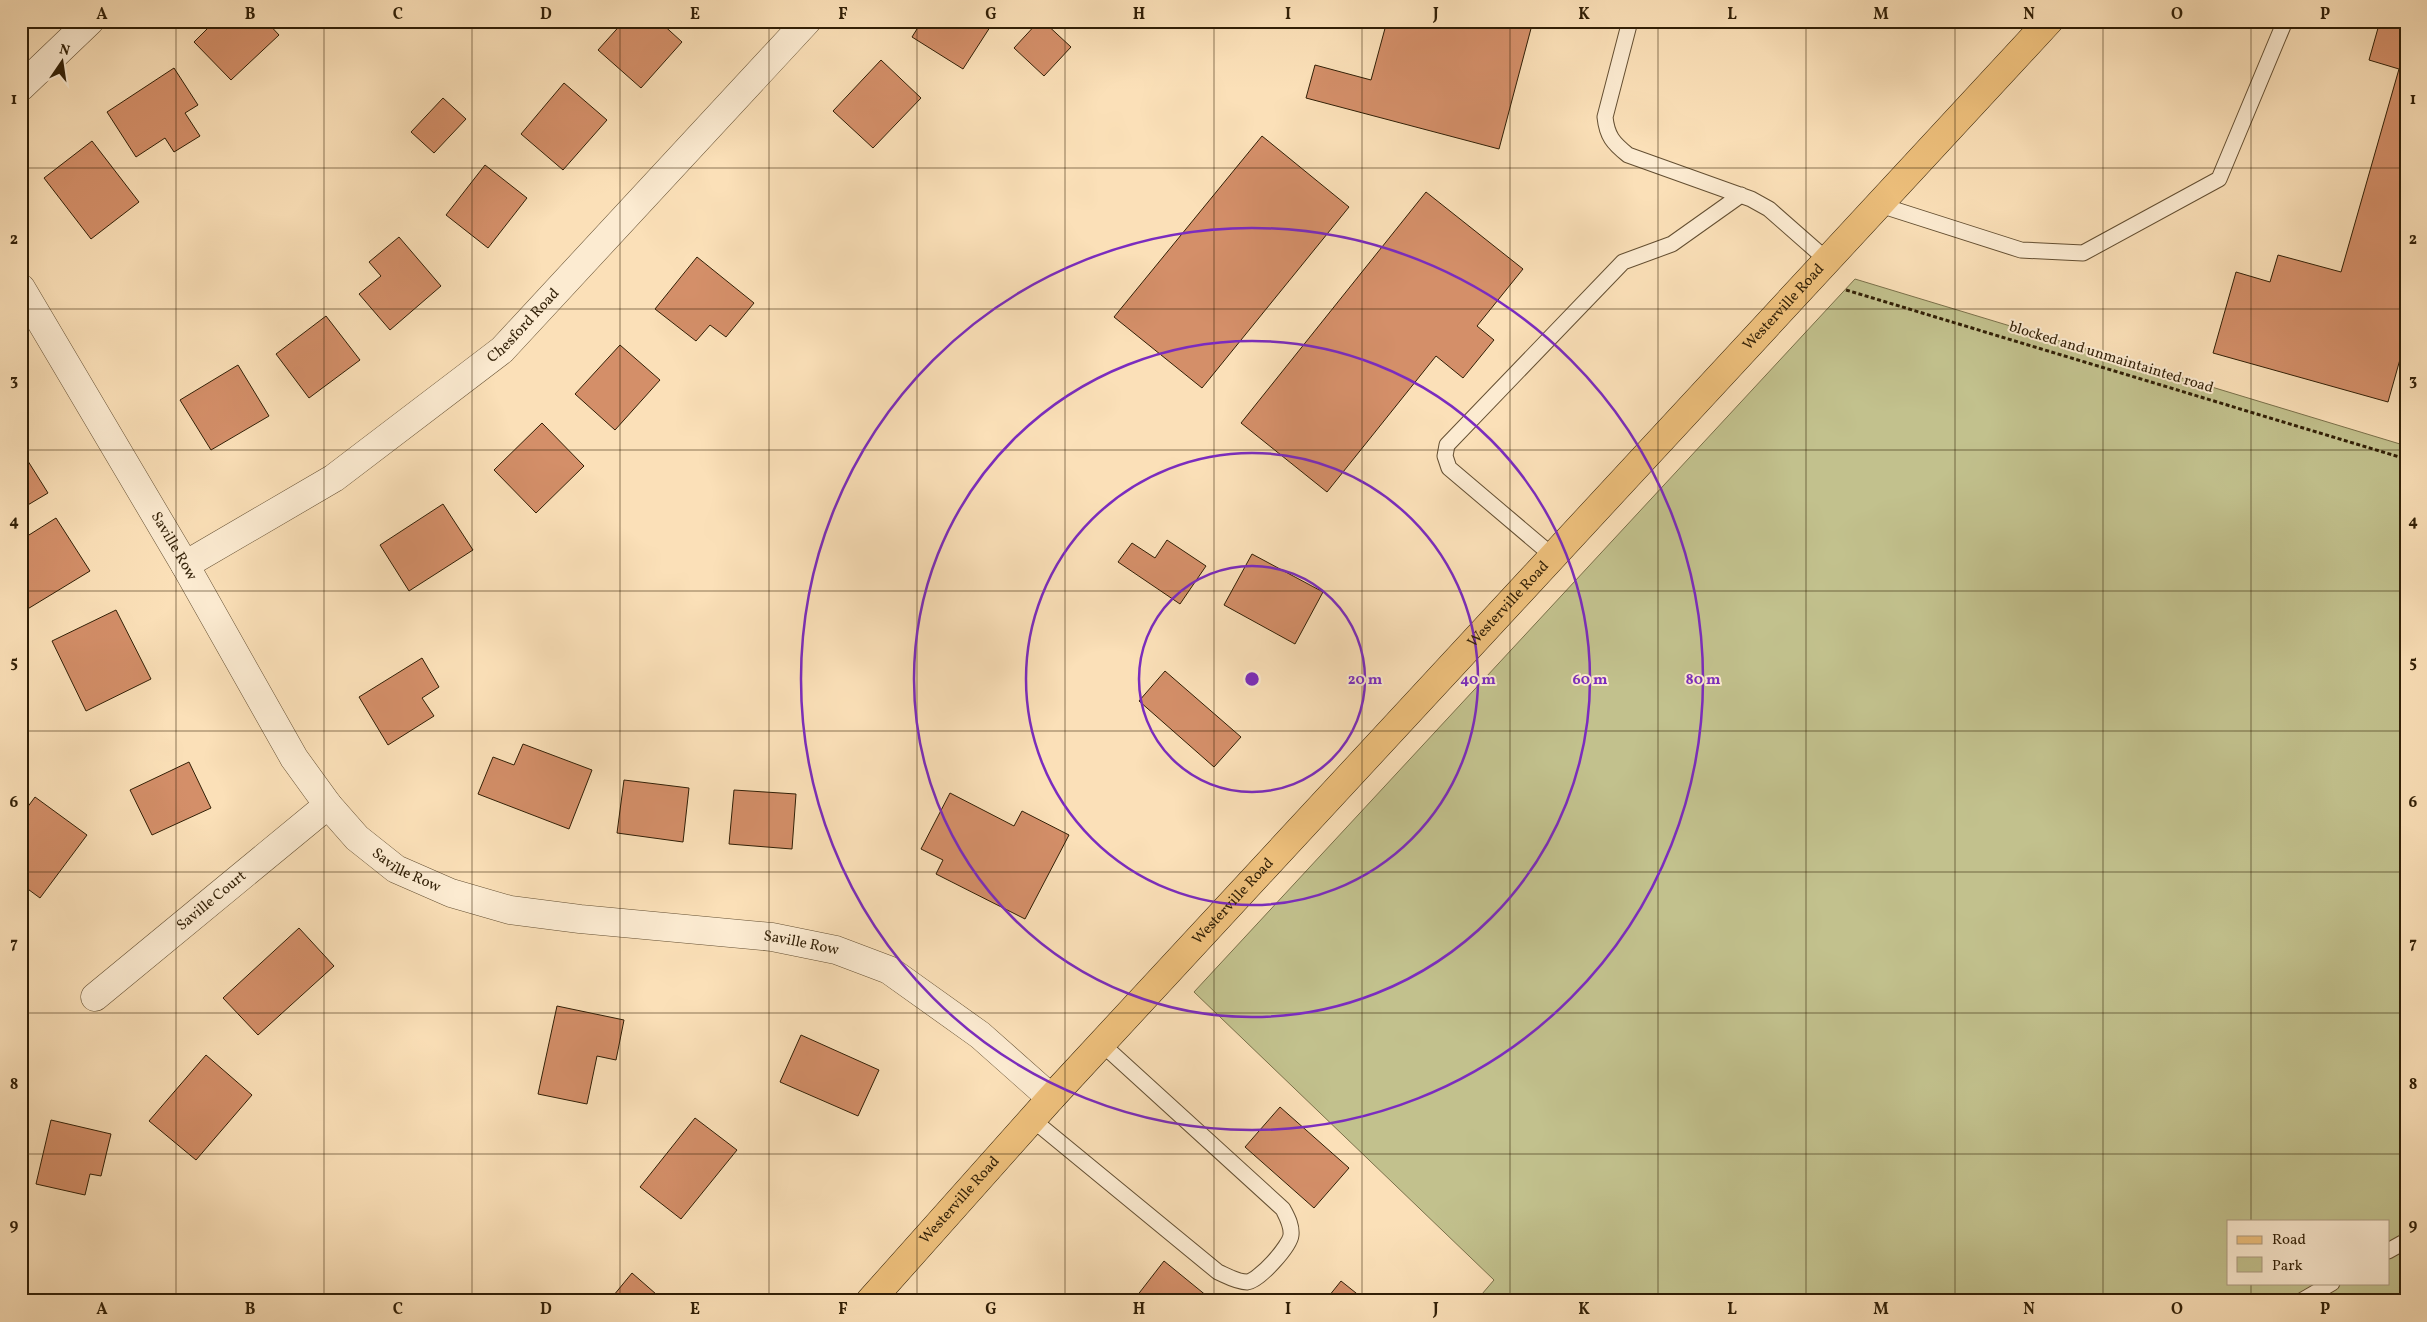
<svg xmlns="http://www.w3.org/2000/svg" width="2427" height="1322" font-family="Vollkorn,serif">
<rect width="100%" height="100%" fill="#fbe0b8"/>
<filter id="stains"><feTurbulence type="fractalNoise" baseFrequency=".004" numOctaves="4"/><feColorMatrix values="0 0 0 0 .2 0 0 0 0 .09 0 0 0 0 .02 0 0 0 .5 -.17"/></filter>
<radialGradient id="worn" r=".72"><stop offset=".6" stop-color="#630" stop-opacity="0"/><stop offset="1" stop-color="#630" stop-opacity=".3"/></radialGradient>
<path fill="#c2c18d" stroke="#7a704a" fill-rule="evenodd" d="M1855,279L2400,444L2406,428V1301H1476L1494,1280L1194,992ZM2228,1221H2388V1283H2228Z"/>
<path fill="#d48f69" stroke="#311f06" d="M215,21H266L279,35L231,80L194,42Z
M624,21H659L682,42L641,88L598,50Z
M922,21H994L963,69L912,37Z
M1039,21H1043L1071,47L1044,76L1014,48Z
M1387,21H1533L1499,149L1306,98L1315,65L1371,80Z
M2380,21H2406V338L2388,402L2213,353L2236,272L2270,282L2278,255L2341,272L2399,69L2369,60Z
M881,60L921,98L873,148L833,111Z
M174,68L198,105L185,113L200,136L174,152L165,138L136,157L107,112Z
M564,83L607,120L563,170L521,134Z
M443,98L466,119L434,153L411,132Z
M1262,136L1349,207L1202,388L1114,317Z
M92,141L139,202L91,239L44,178Z
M485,165L527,198L488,248L446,215Z
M1426,192L1523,269L1477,326L1494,340L1463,378L1436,356L1327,492L1241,423Z
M399,237L441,286L390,330L359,294L381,276L369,262Z
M697,257L754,303L726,337L710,325L696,341L655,309Z
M326,316L360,360L309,398L276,354Z
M620,345L660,380L615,430L575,394Z
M238,365L269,416L211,450L180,400Z
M542,423L584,466L536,513L494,470Z
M21,450L48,493L21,509Z
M443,504L473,550L409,591L380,545Z
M56,518L90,571L21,613V540Z
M1167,540L1206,566L1180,604L1118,562L1132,543L1155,558Z
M1252,554L1323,592L1295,644L1224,605Z
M116,610L151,679L86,711L52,641Z
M422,658L439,687L422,698L434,716L388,745L359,697Z
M1165,671L1241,737L1214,767L1139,701Z
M523,744L592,770L569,829L478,794L493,757L514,765Z
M189,762L211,808L152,835L130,790Z
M624,780L689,788L683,842L617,833Z
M734,790L796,794L792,849L729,844Z
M950,793L1014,826L1022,811L1069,835L1025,919L936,874L943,860L921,849Z
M35,797L87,835L40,898L21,884V816Z
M299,928L334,966L258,1035L223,998Z
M557,1006L624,1020L616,1060L597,1056L587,1104L538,1094Z
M801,1035L879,1070L858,1116L780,1082Z
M206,1055L252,1095L196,1160L149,1121Z
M1280,1107L1349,1168L1314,1208L1245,1147Z
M695,1118L737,1150L681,1219L640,1187Z
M51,1120L111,1134L101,1176L90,1174L85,1195L36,1184Z
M1164,1261L1213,1301H1133Z
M632,1273L664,1301H609Z
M1341,1281L1366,1301H1325Z"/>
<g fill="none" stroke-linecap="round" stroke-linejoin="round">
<g stroke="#644f32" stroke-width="17">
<path id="lane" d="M1630,21L1605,117C1607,136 1613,143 1628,155L1751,199L1769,209L1828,261
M1880,205L2021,250L2083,253L2219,179L2285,21
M1554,557L1449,468L1445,456L1447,445L1623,262L1672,244L1741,195
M1033,1120L1218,1272C1227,1276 1237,1282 1247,1282C1259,1281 1290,1246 1291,1235C1292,1225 1287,1217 1283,1209L1103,1045
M2388,1251L2406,1241
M2301,1301L2332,1283"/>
</g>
<g stroke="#644f32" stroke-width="29">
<g id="street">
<path d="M21,87L90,21"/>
<path id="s1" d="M21,288L185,565L294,758L328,805L357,838L396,869L451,893L510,910L580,919L772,937L836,950L889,970L980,1035L1051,1098"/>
<path id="s2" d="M185,565L334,478L502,350L807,21"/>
<path id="s3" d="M95,997L328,805"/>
</g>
</g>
<g stroke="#311f06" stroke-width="29">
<g id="primary">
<path id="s4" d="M870,1301L1051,1098L2049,21"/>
</g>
</g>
<path stroke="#311f06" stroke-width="3" stroke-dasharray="4 2.5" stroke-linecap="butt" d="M1846,290L2406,459"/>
<use href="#lane" stroke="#fcebd1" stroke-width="15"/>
<use href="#street" stroke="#fcebd1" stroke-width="28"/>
<use href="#primary" stroke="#eec07c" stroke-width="28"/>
</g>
<path fill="none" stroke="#311f06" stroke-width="1" stroke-opacity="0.55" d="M176,21V1301M324,21V1301M472,21V1301M620,21V1301M769,21V1301M917,21V1301M1065,21V1301M1214,21V1301M1362,21V1301M1510,21V1301M1658,21V1301M1806,21V1301M1955,21V1301M2103,21V1301M2251,21V1221M21,168H2406M21,309H2406M21,450H2406M21,591H2406M21,731H2406M21,872H2406M21,1013H2406M21,1154H2406M2251,1283V1301"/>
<g fill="none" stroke="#7b2cbf" stroke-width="2.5">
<circle cx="1252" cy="679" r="113"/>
<circle cx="1252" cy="679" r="226"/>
<circle cx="1252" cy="679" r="338"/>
<circle cx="1252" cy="679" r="451"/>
</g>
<g text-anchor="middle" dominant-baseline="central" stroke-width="4" stroke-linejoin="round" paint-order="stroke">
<g font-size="15" fill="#311f06" stroke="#fcebd1">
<text stroke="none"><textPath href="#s4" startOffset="1350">Westerville Road</textPath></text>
<text stroke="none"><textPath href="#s2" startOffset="416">Chesford Road</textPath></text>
<text transform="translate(2111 358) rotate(17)">blocked and unmaintainted road</text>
<text stroke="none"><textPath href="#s1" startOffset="300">Saville Row</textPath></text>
<text stroke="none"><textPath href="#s4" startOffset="945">Westerville Road</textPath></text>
<text stroke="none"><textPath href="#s1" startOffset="705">Saville Row</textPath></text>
<text stroke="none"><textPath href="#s3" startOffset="151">Saville Court</textPath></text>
<text stroke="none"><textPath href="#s4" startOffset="540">Westerville Road</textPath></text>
<text stroke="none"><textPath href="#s1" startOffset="1110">Saville Row</textPath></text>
<text stroke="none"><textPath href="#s4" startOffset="135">Westerville Road</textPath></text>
</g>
</g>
<circle cx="1252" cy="679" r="8" fill="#7b2cbf" stroke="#fcebd1" stroke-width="2.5"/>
<g font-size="15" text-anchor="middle" font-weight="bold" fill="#7b2cbf" stroke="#fcebd1" stroke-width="4" stroke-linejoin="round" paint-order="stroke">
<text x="1365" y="684">20 m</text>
<text x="1478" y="684">40 m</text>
<text x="1590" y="684">60 m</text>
<text x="1703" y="684">80 m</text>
</g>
<rect width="2427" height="1322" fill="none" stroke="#fbe0b8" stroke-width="55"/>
<rect x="2227" y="1220" width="162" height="65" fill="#fcebd1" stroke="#ab9980"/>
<rect x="2237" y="1236" width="25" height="8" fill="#eec07c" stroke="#ab9980"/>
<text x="2272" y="1244" font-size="15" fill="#311f06">Road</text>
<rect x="2237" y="1257" width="25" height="15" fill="#c2c18d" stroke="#ab9980"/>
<text x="2272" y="1270" font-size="15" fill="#311f06">Park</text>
<g transform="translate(62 62) rotate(13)" stroke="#fcebd1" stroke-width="4" paint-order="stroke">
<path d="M0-4L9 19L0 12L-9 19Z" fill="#311f06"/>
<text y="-8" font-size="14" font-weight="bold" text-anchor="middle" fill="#311f06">N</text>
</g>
<rect x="28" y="28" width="2372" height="1266" fill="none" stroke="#311f06" stroke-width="2"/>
<g font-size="16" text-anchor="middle" font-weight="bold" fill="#311f06">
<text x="102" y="19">A</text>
<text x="250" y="19">B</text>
<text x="398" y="19">C</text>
<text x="546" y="19">D</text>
<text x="695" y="19">E</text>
<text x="843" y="19">F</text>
<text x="991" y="19">G</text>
<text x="1139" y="19">H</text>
<text x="1288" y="19">I</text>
<text x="1436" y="19">J</text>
<text x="1584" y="19">K</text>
<text x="1732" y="19">L</text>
<text x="1881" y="19">M</text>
<text x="2029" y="19">N</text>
<text x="2177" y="19">O</text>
<text x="2325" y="19">P</text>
<text x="14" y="104">1</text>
<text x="2413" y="104">1</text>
<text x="14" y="244">2</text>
<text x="2413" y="244">2</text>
<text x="14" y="385">3</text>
<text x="2413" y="385">3</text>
<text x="14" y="526">4</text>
<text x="2413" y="526">4</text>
<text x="14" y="667">5</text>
<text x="2413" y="667">5</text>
<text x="14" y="807">6</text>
<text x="2413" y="807">6</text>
<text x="14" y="948">7</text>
<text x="2413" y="948">7</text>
<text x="14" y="1089">8</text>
<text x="2413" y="1089">8</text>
<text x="14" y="1230">9</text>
<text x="2413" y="1230">9</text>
<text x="102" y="1314">A</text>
<text x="250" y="1314">B</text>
<text x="398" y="1314">C</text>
<text x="546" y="1314">D</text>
<text x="695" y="1314">E</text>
<text x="843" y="1314">F</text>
<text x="991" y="1314">G</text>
<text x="1139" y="1314">H</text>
<text x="1288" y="1314">I</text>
<text x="1436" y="1314">J</text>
<text x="1584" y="1314">K</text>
<text x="1732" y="1314">L</text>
<text x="1881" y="1314">M</text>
<text x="2029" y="1314">N</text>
<text x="2177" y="1314">O</text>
<text x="2325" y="1314">P</text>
</g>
<rect width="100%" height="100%" filter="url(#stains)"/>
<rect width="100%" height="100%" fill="url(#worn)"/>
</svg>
